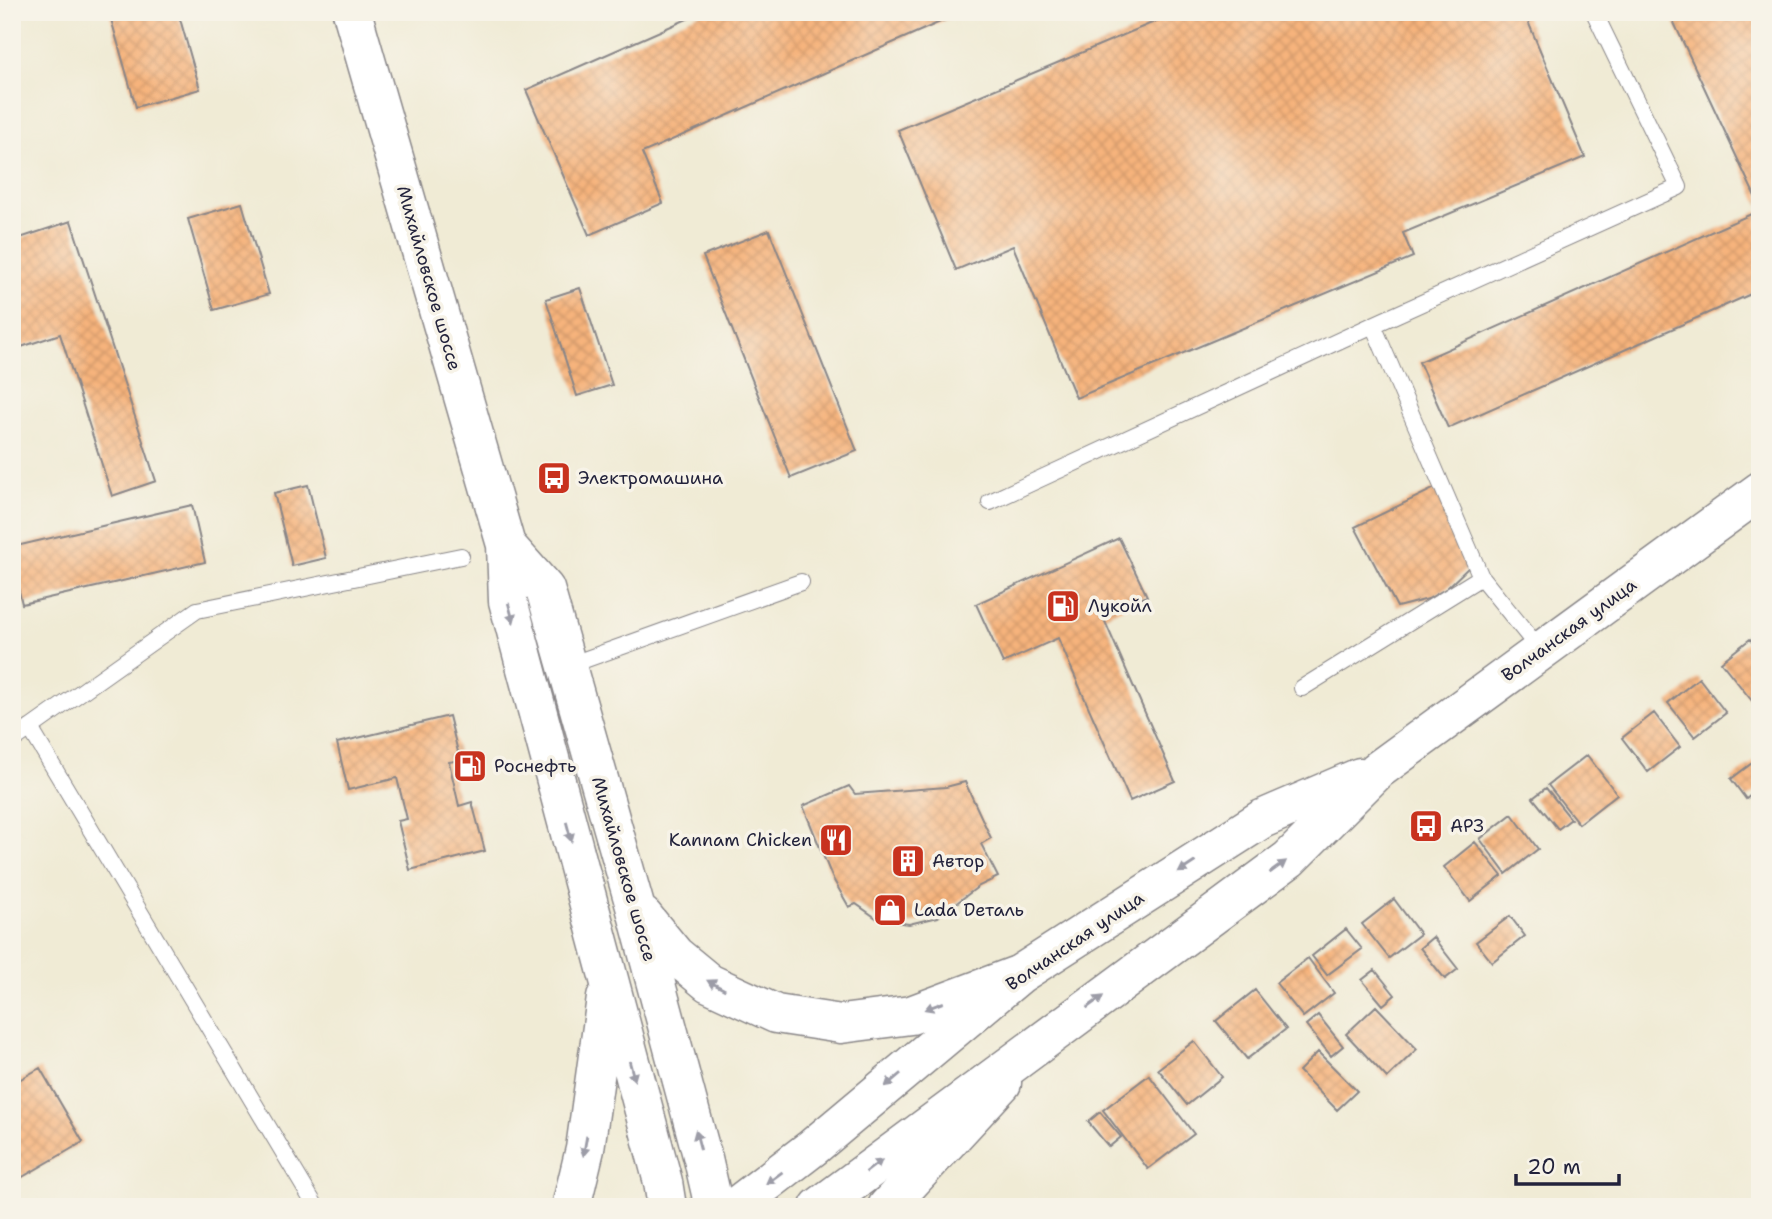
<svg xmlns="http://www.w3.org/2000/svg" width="1772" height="1219" font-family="'Shantell Sans',sans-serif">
<defs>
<pattern id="building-cross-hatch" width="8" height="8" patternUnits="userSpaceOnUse" patternTransform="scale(1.75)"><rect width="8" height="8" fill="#f6b37c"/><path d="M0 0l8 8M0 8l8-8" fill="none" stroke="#d39a6c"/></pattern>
</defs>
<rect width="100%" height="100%" fill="#f7f3e8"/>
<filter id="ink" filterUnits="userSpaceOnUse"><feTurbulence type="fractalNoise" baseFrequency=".0143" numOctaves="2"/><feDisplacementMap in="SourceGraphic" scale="14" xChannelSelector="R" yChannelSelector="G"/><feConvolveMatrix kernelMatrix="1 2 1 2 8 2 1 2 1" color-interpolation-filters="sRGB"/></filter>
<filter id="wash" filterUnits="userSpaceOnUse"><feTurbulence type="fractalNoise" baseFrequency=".00686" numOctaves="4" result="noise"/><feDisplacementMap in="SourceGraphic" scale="28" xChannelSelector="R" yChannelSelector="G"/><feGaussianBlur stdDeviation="1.57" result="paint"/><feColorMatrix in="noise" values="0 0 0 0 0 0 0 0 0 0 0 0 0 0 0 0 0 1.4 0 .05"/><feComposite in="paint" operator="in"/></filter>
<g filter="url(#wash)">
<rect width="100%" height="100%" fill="#f0ebd5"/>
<g id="blocks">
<path fill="url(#building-cross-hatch)" d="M109,12H178L200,89L136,107Z
M703,12H963L642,153L663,203L589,235L526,90Z
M1178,12H1524L1585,157L1403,233L1413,257L1076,398L1013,246L956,270L898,130Z
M1669,12H1760V207Z
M242,203L269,294L214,310L188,219Z
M1758,211L1760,290L1448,428L1419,362Z
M71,221L156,481L112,496L60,334L12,350V225L17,239Z
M769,230L857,451L791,478L703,256Z
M580,288L612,385L577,396L546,299Z
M308,485L326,558L292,566L274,493Z
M1437,487L1470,566L1447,588L1428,599L1397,607L1355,527Z
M192,505L205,562L22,604L12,561V547Z
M1119,538L1147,596L1103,617L1175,781L1130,801L1058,638L1003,663L976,604Z
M1750,639L1760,650V711L1721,662Z
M1699,678L1726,713L1695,737L1668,703Z
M1654,713L1680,747L1648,772L1622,738Z
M449,716L460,760L449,762L459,806L472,802L485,851L410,870L398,821L407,819L397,778L348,790L337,743Z
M1587,755L1617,794L1579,824L1548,785Z
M1760,757V788L1746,799L1731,779Z
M965,782L991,838L981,844L998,877L979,886L938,917L909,924L879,920L856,904L849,907L832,877L803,806L849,786L855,794L946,787Z
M1546,788L1571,819L1558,829L1533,798Z
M1512,814L1538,849L1506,874L1480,839Z
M1475,842L1502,876L1470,901L1444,867Z
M1394,899L1420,934L1389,958L1362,924Z
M1510,916L1525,936L1492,962L1476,942Z
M1346,929L1362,949L1327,975L1312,956Z
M1433,937L1458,969L1445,979L1420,948Z
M1308,958L1334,993L1303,1017L1276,983Z
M1375,970L1395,995L1383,1005L1362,980Z
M1255,990L1286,1029L1247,1059L1216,1021Z
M1376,1006L1417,1049L1387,1078L1346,1034Z
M1318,1015L1343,1046L1331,1056L1306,1025Z
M1194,1041L1222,1077L1187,1105L1158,1069Z
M1318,1052L1357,1091L1337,1110L1299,1071Z
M40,1068L83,1142L12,1183V1084Z
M1149,1075L1194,1134L1148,1169L1103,1110Z
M1100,1112L1121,1137L1109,1147L1088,1122Z"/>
</g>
</g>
<g filter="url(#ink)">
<use href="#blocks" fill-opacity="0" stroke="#898688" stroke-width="2"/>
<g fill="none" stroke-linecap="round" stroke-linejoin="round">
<g stroke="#898688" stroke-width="18">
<path id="service" d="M1373,325L1481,577L1540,650
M990,502L1373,325L1679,187L1594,12
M567,666L801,582
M1302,688L1481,577
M30,728L316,1207
M12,741L197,610L461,556"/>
</g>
<g stroke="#898688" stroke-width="41">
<path id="secondary" d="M352,12L506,545L508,601L663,1182L667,1207
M506,545L545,589L635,906L703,1159L714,1207
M643,916L675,955L709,983L776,1014L841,1024L911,1015L1015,976
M571,1207L585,1149L606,998
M887,1207L1002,1083"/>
</g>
<g stroke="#898688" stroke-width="41">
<path id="primary" d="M735,1207L812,1148L1020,974L1262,819L1360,777
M819,1207L1289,859L1378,770L1760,491"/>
</g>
<use href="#service" stroke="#fff" stroke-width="16"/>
<use href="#secondary" stroke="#fff" stroke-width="38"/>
<use href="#primary" stroke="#fff" stroke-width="38"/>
</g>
<defs><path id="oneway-solid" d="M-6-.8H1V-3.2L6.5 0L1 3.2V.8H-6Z" transform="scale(1.75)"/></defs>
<g fill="#9c9ca7">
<use href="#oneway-solid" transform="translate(511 613) rotate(75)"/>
<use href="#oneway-solid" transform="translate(569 832) rotate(75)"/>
<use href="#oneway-solid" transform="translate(1187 867) rotate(147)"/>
<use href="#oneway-solid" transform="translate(1278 867) rotate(-36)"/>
<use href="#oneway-solid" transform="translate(716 985) rotate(-152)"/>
<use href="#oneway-solid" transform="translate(1095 1002) rotate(-36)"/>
<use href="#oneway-solid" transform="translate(934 1006) rotate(159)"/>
<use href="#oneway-solid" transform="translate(632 1071) rotate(75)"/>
<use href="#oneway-solid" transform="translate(893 1080) rotate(140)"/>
<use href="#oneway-solid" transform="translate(698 1140) rotate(-105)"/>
<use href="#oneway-solid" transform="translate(585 1146) rotate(100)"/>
<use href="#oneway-solid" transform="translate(874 1166) rotate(-37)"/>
<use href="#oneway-solid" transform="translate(774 1178) rotate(144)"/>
</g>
</g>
<defs>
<g id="bus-square" transform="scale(1.75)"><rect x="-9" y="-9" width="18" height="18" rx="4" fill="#c8321e" stroke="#f7f3e8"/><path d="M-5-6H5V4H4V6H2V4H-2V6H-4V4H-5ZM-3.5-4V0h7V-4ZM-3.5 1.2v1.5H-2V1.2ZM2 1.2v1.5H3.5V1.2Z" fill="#fff"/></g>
<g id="fuel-square" transform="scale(1.75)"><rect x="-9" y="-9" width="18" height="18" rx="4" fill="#c8321e" stroke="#f7f3e8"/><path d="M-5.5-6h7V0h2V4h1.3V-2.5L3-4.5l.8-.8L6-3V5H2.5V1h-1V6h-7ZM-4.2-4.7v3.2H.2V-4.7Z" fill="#fff"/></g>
<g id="restaurant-square" transform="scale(1.75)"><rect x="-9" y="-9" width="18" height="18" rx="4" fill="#c8321e" stroke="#f7f3e8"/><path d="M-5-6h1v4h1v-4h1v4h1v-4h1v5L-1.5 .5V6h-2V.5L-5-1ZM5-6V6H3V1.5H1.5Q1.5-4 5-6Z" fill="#fff"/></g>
<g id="building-square" transform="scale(1.75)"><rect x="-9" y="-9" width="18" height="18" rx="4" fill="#c8321e" stroke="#f7f3e8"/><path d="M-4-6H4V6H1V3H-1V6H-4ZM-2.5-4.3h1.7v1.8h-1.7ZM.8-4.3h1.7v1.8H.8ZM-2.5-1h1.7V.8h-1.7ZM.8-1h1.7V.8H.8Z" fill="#fff"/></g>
<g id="shop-square" transform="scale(1.75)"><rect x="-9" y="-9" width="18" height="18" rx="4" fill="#c8321e" stroke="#f7f3e8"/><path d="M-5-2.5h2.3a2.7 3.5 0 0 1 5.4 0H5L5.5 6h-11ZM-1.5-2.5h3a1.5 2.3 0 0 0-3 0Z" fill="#fff"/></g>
</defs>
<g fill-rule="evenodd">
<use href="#bus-square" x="554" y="478"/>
<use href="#fuel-square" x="1063" y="606"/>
<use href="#fuel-square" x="470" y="766"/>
<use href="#bus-square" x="1426" y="826"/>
<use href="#restaurant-square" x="836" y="840"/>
<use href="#building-square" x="908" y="861"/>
<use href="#shop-square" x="890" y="910"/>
</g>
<g text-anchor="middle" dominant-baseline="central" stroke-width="7" stroke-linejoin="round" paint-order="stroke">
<g font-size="18" fill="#22223b" stroke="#f7f3e8">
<text transform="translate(429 278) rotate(74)">Михайловское шоссе</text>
<text transform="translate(1569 630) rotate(-36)">Волчанская улица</text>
<text transform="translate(624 869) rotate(74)">Михайловское шоссе</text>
<text transform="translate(1075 941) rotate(-34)">Волчанская улица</text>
</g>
<g font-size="18" fill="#22223b" stroke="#f7f3e8" text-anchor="start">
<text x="578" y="478">Электромашина</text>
<text x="1088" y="606">Лукойл</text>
<text x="494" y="766">Роснефть</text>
<text x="1450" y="826">АРЗ</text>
<text x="812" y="840" text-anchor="end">Kannam Chicken</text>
<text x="932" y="861">Автор</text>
<text x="914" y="910">Lada Dеталь</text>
</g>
</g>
<rect width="1772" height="1219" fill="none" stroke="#f7f3e8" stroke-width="42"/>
<path d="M1516 1174v10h103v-10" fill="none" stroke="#22223b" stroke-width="3.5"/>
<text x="1527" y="1174" font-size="21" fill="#22223b" stroke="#f7f3e8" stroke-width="5" paint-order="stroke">20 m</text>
</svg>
